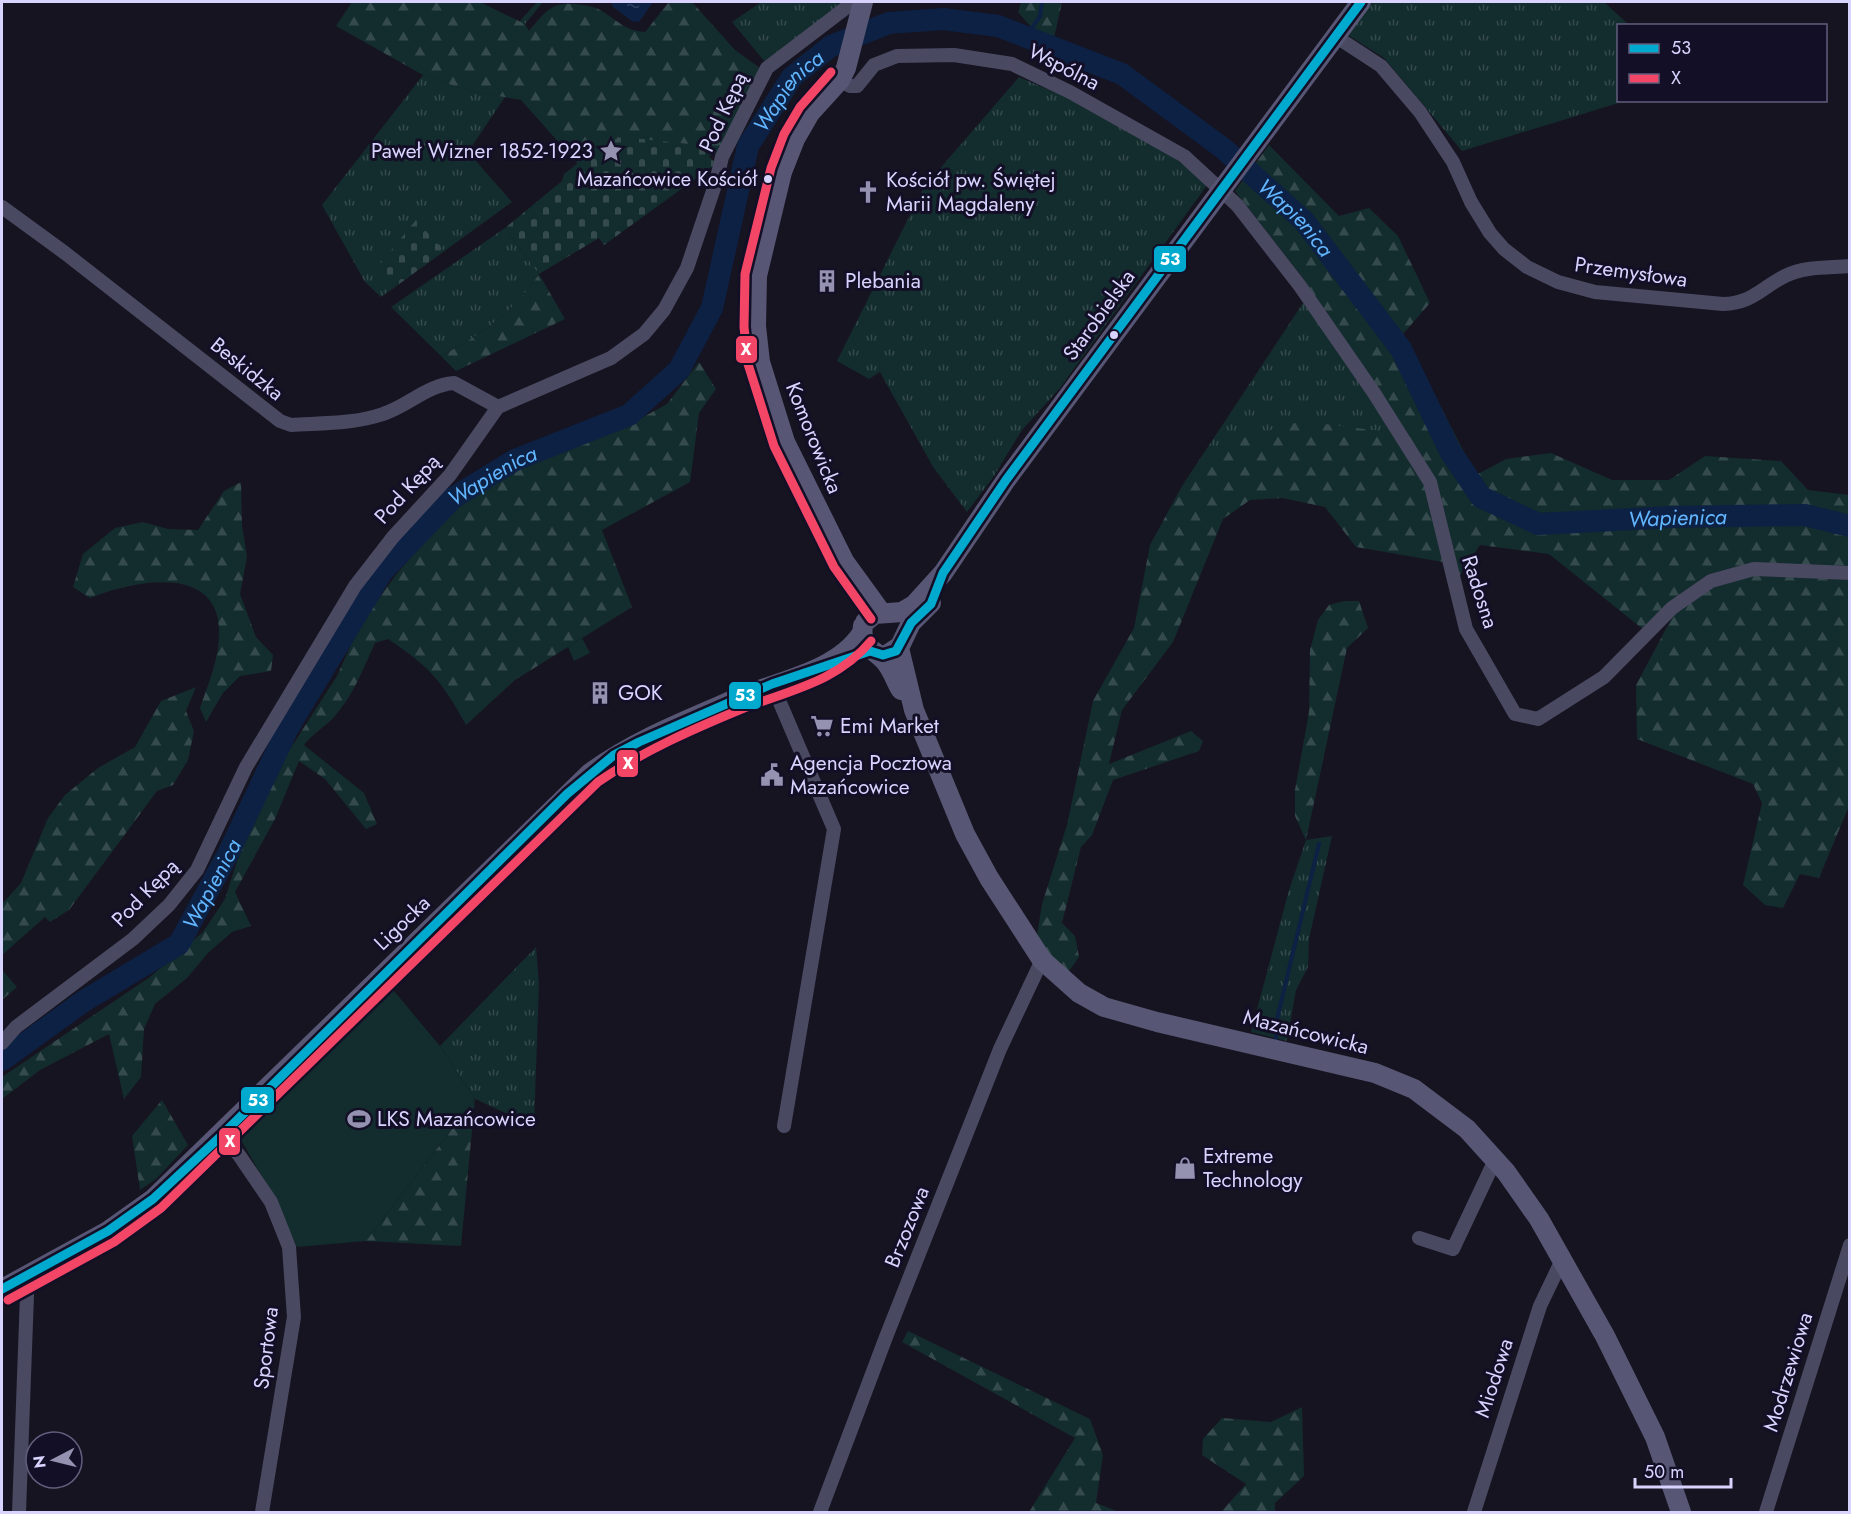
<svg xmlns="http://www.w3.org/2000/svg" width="1851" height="1514" font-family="Jost,sans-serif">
<defs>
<pattern id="grass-tufts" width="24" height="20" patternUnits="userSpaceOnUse" patternTransform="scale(1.5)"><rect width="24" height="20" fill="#132c2d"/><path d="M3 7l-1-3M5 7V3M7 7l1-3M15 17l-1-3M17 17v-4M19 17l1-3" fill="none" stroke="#354a4c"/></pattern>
<pattern id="forest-firs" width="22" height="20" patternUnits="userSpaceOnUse" patternTransform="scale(1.5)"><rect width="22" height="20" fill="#132c2d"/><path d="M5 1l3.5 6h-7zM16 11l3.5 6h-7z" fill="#354a4c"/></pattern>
<pattern id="cemetery-stones" width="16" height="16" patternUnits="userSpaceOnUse" patternTransform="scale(1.5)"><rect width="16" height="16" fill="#132c2d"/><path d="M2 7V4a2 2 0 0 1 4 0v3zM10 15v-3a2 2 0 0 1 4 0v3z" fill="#354a4c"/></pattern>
<pattern id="water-ripples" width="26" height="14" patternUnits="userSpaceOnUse" patternTransform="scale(1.5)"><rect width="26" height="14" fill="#0d2144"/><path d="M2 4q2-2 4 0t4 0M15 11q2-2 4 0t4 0" fill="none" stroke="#304060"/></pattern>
</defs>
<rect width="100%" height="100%" fill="#161421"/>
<path fill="url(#grass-tufts)" d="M537,2H543L525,24L519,22Z
M761,2H844L765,62L732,22Z
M1373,2H1604L1629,25L1618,26V100L1625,101L1462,151L1384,58L1348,35Z
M423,75L469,91L505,97L468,152L512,202L381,297L365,282L322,205Z
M1019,77C1084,104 1153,137 1208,184L1060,388L1022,430L994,476L967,512L933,467L880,372L869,379L837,361L924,187Z
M505,228L539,274C516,311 479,336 441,356L391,307Z
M1305,300L1395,433L1229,442L1182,486Z
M1332,836L1309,939L1308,967L1296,990L1287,1041L1251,1032L1289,890L1306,840Z
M536,947L539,984L534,1126L475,1099L440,1046Z"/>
<path fill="url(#forest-firs)" d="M352,2H480L525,24L529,31C547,9 553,0 583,5C588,6 595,7 600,10C619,21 623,30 645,32L669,2H692L735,50L760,68L718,153L709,156L699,145L602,144L578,164L521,100L469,91L423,75L336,26Z
M1021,2H1062L1054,38L1037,34L1018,12Z
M1269,145L1339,216L1369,208L1398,236L1430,303L1403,334L1476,475L1506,459L1551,453L1612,480H1669L1705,456L1781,461L1808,490L1849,495V568L1710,577L1644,630L1549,554L1480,545L1458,578L1434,482L1305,281L1235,191Z
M539,274L565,319L456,371L441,356C479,336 516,311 539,274Z
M699,362L716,389L699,413L690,482L602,530L632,607L515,680L466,725C441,680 431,668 388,639L375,643C363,669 354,694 335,716C325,727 313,733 304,745L364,793L377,824L366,829L325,779L299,761L275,819L235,892L251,926L232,932L208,953L187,978L155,1004L144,1029L141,1077L124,1099L109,1034L40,1070L2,1099V1077L150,977L203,932L225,899L240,852L285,757L337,676L360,625L395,576L443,519L499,478L556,450L625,427L667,404Z
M1302,421L1395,433L1427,483L1443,562L1356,547L1325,507L1282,498L1250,500L1223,519L1173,642L1122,710L1109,764L1191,731L1203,741L1199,751L1113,780L1092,835L1081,847L1062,923L1075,936L1079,957L1067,974L1050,957L1037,935L1042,904L1067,825L1093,701L1134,628L1150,545L1182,486L1229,442Z
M241,482L242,525L247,557L240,594L256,637L273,655L271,671L240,676L223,693L206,722L200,708C208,685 218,661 219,637C223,562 134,580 90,598L73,587L83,554L115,528L143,522L168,529L198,530L224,491Z
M1755,573L1849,577V806L1819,878L1800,874L1783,908L1765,905L1743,885L1762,803L1753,784L1637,739L1636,685L1675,612L1714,585Z
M1344,601H1359L1368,628L1347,648L1306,840L1295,816V790L1309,712L1310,650L1318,620L1329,605Z
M196,687L186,711L194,731L188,760L173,785L157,791L69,910L50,922L45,917L2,955V904L21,883L48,818L65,795L98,768L135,747L161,701Z
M2,970L17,987L2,1000Z
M475,1099L461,1246L366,1241Z
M162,1100L188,1145L156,1179L140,1190L132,1136Z
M908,1331L1090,1419L1103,1455L1096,1503L1119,1512H1029L1075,1438L902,1342Z
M1302,1407L1304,1476L1275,1503V1512H1182L1222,1511L1246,1484L1202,1455L1203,1439L1222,1418L1271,1422Z"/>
<path fill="url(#cemetery-stones)" d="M622,137L699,145L716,164L604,245L599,238L539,274L505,228L562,181L564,174L602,144Z
M416,220L444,251L391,290L376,269Z"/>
<path fill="#132c2d" d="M582,638L590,653L574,661L568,647Z
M389,985L440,1046L475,1099L366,1241L297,1247L275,1200L240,1138Z"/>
<path fill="url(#water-ripples)" d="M611,2H653L639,22L632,21L613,7Z"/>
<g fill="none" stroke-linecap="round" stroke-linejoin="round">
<path stroke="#0d2144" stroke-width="4" d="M1026,37L1040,16L1042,2
M1276,1039L1277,1019L1319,844"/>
<path stroke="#0d2144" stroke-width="22" id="s1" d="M2,1060L84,1001L179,944L229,852L288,728L382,572L453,498L515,460L629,415L679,370L712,308L748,146L792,77L831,46L889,23L943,19L998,26L1122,74L1224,149L1304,221L1401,349L1450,451L1481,497L1538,524L1671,517L1805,515L1850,526"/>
<path stroke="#4a4962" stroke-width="14" d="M1335,36L1381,66L1420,112L1453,162L1471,202L1490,233L1504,249L1527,267L1558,282L1595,292L1723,304C1753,303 1761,288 1785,276C1805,266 1828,268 1850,266
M840,80L850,86H857L874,65L897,56L954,55L1012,64L1070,92L1184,156L1237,205L1300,286L1374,393L1430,482L1466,629L1515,714L1538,719L1604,677L1672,608L1711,581L1754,569L1850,573
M2,207L65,253L280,421L291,425C321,423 354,424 383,414C408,406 427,385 454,383L498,407
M772,684L834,829L784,1126
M2,1043L16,1027L133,939L169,905L197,870L246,767L355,586L393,537L450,475L498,407L611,358L644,334L664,310L687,268L716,182L722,157L767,68L847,7L859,2
M221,1136L239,1155L271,1202L289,1247L294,1317L262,1512
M1419,1238L1453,1249L1495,1160
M19,1512L27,1295L24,1277
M820,1512L886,1337L1000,1049L1042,960
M1474,1512L1540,1306L1562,1260
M1766,1512L1850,1245"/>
<path stroke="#575674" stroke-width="20" d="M863,2L846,68L840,80L810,113L795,139L782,172L757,276L756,326L760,362L785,442L844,561L881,612
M865,622L875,614L902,612L914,605L943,573L1006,480L1361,2
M863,626C859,649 877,649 887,664C893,672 896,682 901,690
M899,648L914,710L965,834L989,878L1042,960L1079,993L1104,1007L1157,1022L1375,1073L1414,1089L1467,1129L1506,1172L1539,1219L1605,1336L1655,1437L1681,1512
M888,654L900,646L911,623L931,603
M2,1289L108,1231L153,1199L590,773C635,740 687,720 738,698C778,681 837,672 862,633"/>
<g stroke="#130f26" stroke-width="14">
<path id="bus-1" d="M2,1289L108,1231L153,1199L221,1136L567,794L614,755L639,742L772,684L870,651L883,655L896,651L911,623L931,604L943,573L1006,480L1361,2"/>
</g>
<g stroke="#130f26" stroke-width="14">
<path id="bus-2" d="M831,72L800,107L784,134L771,168L745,274L744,327L748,364L774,446L834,567L871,619
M8,1300L114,1242L161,1208L598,782C643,751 693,729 744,708C791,690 838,681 871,641"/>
</g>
<use href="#bus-1" stroke="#00a9ce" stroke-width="9"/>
<use href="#bus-2" stroke="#f34667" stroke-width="9"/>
</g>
<defs>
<g id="sight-bare" transform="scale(1.8)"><path d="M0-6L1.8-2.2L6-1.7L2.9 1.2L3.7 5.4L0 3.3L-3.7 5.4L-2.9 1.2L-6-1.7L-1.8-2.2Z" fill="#9591b1" stroke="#130f26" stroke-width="2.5" paint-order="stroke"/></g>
<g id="church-bare" transform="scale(1.8)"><path d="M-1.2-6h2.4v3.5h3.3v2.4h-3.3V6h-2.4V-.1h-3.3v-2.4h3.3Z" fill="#9591b1" stroke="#130f26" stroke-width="2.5" paint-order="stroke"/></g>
<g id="building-bare" transform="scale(1.8)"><path d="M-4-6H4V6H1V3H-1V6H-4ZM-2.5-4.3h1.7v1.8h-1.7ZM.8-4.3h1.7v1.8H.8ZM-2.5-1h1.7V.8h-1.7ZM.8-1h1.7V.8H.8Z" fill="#9591b1" stroke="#130f26" stroke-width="2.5" paint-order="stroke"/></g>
<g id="supermarket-bare" transform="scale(1.8)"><path d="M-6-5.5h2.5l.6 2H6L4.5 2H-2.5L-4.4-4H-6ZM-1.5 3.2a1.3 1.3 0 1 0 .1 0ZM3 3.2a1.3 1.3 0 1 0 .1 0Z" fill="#9591b1" stroke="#130f26" stroke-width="2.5" paint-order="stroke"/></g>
<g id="civic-bare" transform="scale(1.8)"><path d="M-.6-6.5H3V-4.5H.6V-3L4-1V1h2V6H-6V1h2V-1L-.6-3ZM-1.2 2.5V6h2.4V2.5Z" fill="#9591b1" stroke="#130f26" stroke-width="2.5" paint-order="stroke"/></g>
<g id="stadium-bare" transform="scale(1.8)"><path d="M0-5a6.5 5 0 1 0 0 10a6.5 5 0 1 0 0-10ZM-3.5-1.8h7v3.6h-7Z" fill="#9591b1" stroke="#130f26" stroke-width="2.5" paint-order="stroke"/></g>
<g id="shop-bare" transform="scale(1.8)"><path d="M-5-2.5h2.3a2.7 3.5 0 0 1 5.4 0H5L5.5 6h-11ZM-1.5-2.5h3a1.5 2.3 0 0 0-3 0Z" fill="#9591b1" stroke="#130f26" stroke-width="2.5" paint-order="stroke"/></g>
</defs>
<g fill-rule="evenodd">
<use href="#sight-bare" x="611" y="151"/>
<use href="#church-bare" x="868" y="192"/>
<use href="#building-bare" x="827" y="281"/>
<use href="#building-bare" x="600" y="693"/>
<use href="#supermarket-bare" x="822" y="726"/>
<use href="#civic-bare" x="772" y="775"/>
<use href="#stadium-bare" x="359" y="1119"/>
<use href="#shop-bare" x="1185" y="1168"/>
</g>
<g fill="#d9d4ff" stroke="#130f26" stroke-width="2">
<circle cx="768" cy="179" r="5"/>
<circle cx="1114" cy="335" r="5"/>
</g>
<g text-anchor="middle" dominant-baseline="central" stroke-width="6" stroke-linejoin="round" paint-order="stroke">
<g font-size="20" fill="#d9d4ff" stroke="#130f26" text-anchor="end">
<text x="757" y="179">Mazańcowice Kościół</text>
</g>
<g font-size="21" fill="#d9d4ff" stroke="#130f26">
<text transform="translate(1064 67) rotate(27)">Wspólna</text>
<text transform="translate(723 112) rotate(-65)">Pod Kępą</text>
<text transform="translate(1631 272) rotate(8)">Przemysłowa</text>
<text transform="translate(1099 315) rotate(-54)">Starobielska</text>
<text transform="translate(247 369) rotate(39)">Beskidzka</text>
<text transform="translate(814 438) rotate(68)">Komorowicka</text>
<text transform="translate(407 489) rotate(-48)">Pod Kępą</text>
<text transform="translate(1480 592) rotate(72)">Radosna</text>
<text transform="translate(145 893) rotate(-46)">Pod Kępą</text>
<text transform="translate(402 923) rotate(-44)">Ligocka</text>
<text transform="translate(1306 1032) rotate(14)">Mazańcowicka</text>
<text transform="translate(907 1227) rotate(-68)">Brzozowa</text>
<text transform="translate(266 1348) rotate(-83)">Sportowa</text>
<text transform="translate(1788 1372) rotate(-73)">Modrzewiowa</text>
<text transform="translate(1494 1378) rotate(-72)">Miodowa</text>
</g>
<g font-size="21" fill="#d9d4ff" stroke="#130f26" text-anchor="start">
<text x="593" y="151" text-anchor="end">Paweł Wizner 1852-1923</text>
<text x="886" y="180">Kościół pw. Świętej<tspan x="886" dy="24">Marii Magdaleny</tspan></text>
<text x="845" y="281">Plebania</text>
<text x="618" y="693">GOK</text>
<text x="840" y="726">Emi Market</text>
<text x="790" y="763">Agencja Pocztowa<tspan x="790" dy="24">Mazańcowice</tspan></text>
<text x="377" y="1119">LKS Mazańcowice</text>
<text x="1203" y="1156">Extreme<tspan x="1203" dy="24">Technology</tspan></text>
</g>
<g font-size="22" font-style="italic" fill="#62b6ff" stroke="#130f26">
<text stroke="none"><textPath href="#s1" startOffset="1306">Wapienica</textPath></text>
<text stroke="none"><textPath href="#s1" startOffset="1900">Wapienica</textPath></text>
<text stroke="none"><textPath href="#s1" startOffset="784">Wapienica</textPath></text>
<text stroke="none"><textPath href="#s1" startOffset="2440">Wapienica</textPath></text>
<text stroke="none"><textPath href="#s1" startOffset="280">Wapienica</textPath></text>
</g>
</g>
<g stroke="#130f26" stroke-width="2">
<rect x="1153" y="245" width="34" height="28" rx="6" fill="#00a9ce"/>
<rect x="735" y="335" width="23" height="29" rx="6" fill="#f34667"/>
<rect x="728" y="681" width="34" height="29" rx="6" fill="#00a9ce"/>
<rect x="616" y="749" width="23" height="29" rx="6" fill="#f34667"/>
<rect x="240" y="1086" width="35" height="28" rx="6" fill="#00a9ce"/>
<rect x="218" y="1127" width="23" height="29" rx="6" fill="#f34667"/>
</g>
<g font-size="16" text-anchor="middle" font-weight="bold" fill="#fff">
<text x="1170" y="265">53</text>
<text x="746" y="355">X</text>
<text x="745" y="701">53</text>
<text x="628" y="769">X</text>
<text x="258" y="1106">53</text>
<text x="230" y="1147">X</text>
</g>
<rect width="1851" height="1514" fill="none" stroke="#d9d4ff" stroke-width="6"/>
<rect x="1617" y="24" width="210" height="78" fill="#130f26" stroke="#625e7d" stroke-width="1.5"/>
<rect x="1629" y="44" width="30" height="9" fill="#00a9ce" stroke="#625e7d" stroke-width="1.5"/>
<text x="1671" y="54" font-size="18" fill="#d9d4ff">53</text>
<rect x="1629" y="74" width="30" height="9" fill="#f34667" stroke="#625e7d" stroke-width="1.5"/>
<text x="1671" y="84" font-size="18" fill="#d9d4ff">X</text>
<g transform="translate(54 1460) rotate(263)"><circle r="28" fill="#130f26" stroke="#625e7d" stroke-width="1.5"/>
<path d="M0-4.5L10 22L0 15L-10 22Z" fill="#9591b1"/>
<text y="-9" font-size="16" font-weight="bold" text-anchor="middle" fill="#d9d4ff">N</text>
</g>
<path d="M1635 1478v9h96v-9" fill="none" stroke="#d9d4ff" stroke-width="3"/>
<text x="1644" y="1478" font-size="18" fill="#d9d4ff" stroke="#130f26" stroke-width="4.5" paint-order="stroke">50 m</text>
</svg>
